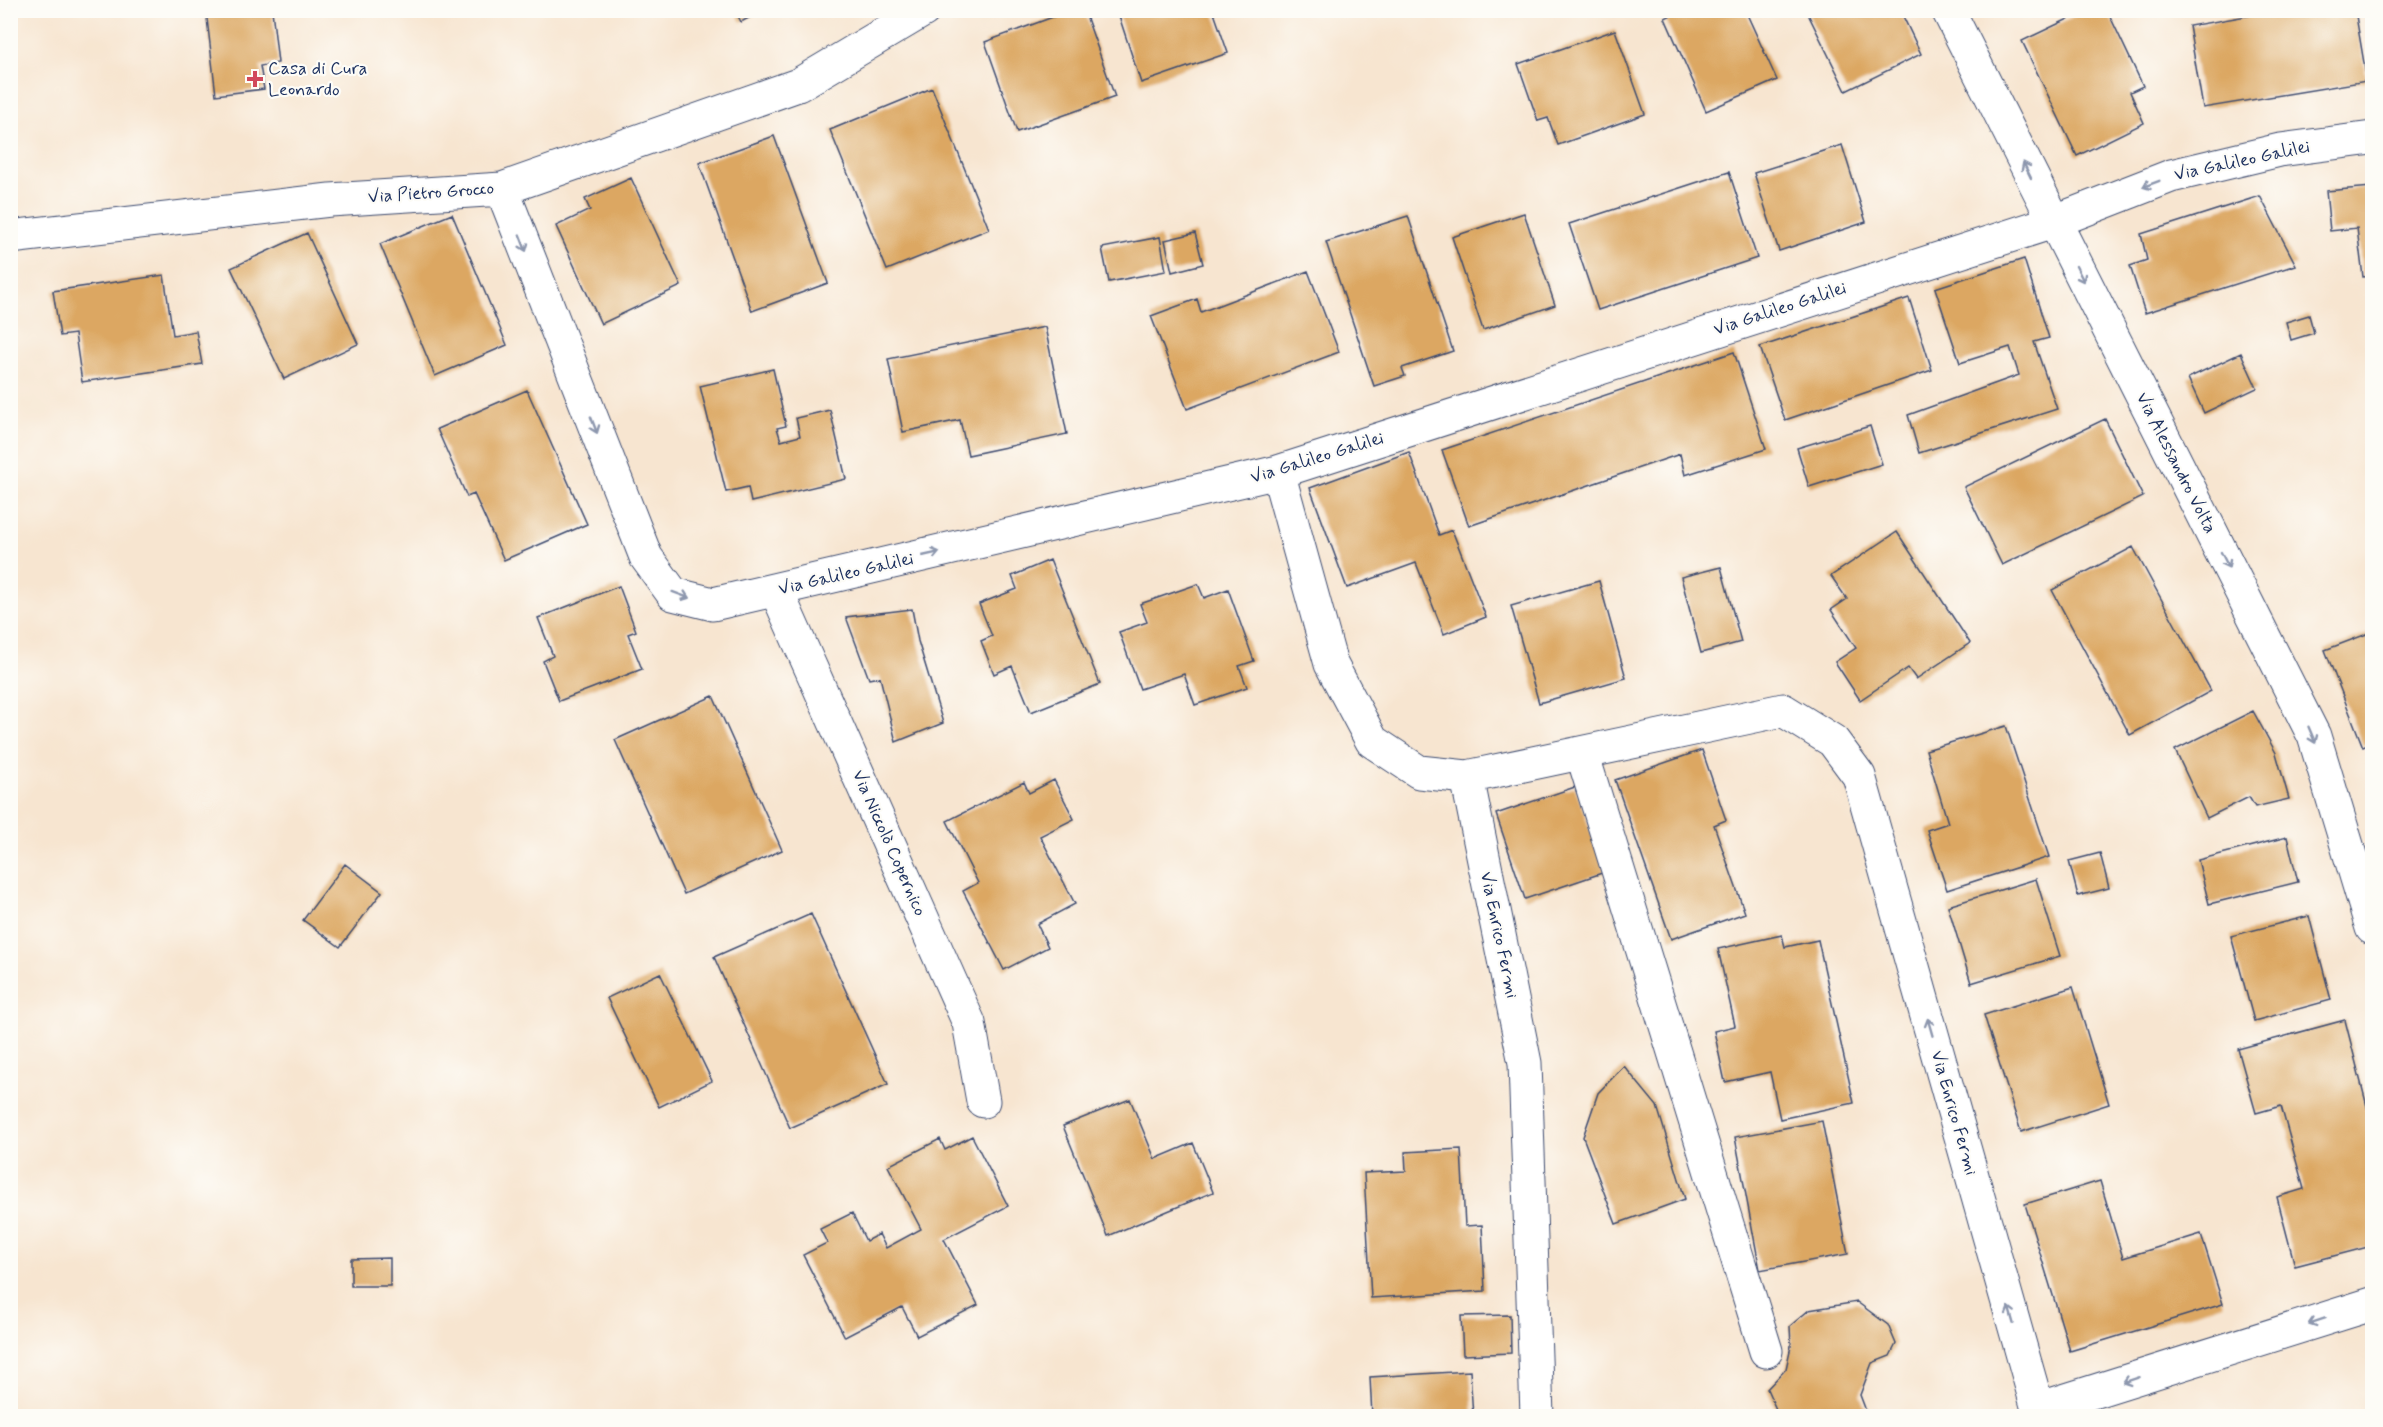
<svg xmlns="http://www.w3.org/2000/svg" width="2383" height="1427" font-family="Mynerve,sans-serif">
<rect width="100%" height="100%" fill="#fdfcf7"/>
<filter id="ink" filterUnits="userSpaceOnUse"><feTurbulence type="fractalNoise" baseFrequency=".0167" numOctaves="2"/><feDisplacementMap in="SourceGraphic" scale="12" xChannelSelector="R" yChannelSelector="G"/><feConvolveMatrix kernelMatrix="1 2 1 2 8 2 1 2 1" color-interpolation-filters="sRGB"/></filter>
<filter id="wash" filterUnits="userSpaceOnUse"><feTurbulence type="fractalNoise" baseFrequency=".008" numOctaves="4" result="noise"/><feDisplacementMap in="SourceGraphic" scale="24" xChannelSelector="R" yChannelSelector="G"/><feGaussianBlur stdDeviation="1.35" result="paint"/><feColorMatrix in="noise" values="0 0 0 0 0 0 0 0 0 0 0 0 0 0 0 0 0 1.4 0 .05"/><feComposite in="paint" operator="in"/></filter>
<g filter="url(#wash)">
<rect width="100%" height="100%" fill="#f7e5d0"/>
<g id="blocks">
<path fill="#dca762" d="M206,10H272L278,63L260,66L264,89L216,95Z
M735,10H764L741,22Z
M1072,10H1084L1115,97L1017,132L985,42Z
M1117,10H1213L1228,53L1141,83Z
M1682,10H1745L1777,80L1706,111L1665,18Z
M1806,10H1900L1921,54L1846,91Z
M2087,10H2107L2143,86L2130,92L2144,123L2077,156L2022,41Z
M2281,10H2355L2367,81L2203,108L2189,26Z
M1615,30L1645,114L1558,145L1548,118L1538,121L1518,64Z
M932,88L989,229L887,270L830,130Z
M774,136L828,283L752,311L699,163Z
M1842,145L1866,222L1779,251L1754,173Z
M1729,172L1757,258L1598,310L1569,224Z
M631,178L681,286L601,324L556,226L590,210L585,199Z
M2372,187V276L2363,277L2357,228L2330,231L2326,191Z
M2260,196L2296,265L2145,313L2130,266L2147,260L2141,234Z
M1524,213L1555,305L1483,330L1452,237Z
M452,214L507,345L435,376L380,244Z
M1408,216L1453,351L1402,368L1405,376L1374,386L1326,242Z
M307,233L358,344L284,379L231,268Z
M1195,233L1203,264L1172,272L1165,240Z
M1160,237L1166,271L1109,282L1102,248Z
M2024,259L2049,338L2034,342L2057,409L1919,453L1908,415L2019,375L2010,347L1960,363L1935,288Z
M1308,271L1339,352L1187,409L1151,316L1197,299L1201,312Z
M164,275L173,335L196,331L202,364L82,382L75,334L60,336L53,291Z
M1909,298L1932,370L1785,420L1760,347Z
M2309,315L2314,333L2291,340L2286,322Z
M1045,327L1067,434L968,455L960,420L903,432L888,359Z
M1734,352L1766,449L1685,475L1680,454L1469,526L1442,450Z
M2241,353L2257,388L2204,413L2188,378Z
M773,369L786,426L777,428L781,441L800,436L796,418L830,410L846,479L751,502L748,487L726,492L700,386Z
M527,390L587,524L504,560L474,494L467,497L437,429Z
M2105,419L2143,497L2002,565L1964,487Z
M1870,426L1882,464L1809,487L1797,448Z
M1409,452L1439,535L1452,530L1486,617L1444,634L1416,563L1347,588L1310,488Z
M1897,532L1970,643L1916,679L1908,668L1860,700L1835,662L1856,648L1831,610L1847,599L1831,576Z
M2133,547L2211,691L2130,735L2052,590Z
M1050,560L1100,684L1031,712L1012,666L994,674L981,641L992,636L979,604L1017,589L1012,576Z
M1721,567L1741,642L1701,653L1681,577Z
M1599,581L1626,678L1539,703L1511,606Z
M1198,584L1204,598L1228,589L1254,661L1239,666L1247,687L1195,705L1184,674L1140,689L1119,632L1147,622L1140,604Z
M619,586L636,631L628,634L642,669L559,701L543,661L553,656L538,618Z
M912,609L918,641L943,723L896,742L880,677L869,679L846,617Z
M2372,632V743L2363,747L2325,650Z
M713,696L782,850L684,894L615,740Z
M2253,711L2276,753L2289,799L2255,807L2249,797L2207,818L2175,750Z
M2006,726L2049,857L1947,890L1927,830L1948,823L1926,750Z
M1702,750L1726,820L1714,825L1745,913L1671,939L1615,780Z
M1054,780L1074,819L1040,836L1075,904L1037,924L1048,947L1004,970L963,891L978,883L947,821L1024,782L1029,793Z
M1575,787L1605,872L1525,899L1496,814Z
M2287,837L2298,882L2209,904L2198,860Z
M2100,853L2109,888L2078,896L2069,861Z
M345,864L382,892L340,947L303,920Z
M2036,879L2060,956L1971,983L1948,906Z
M811,914L888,1084L790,1128L714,957Z
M2309,916L2331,1000L2254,1021L2231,936Z
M1782,935L1785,947L1818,940L1854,1103L1780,1119L1770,1072L1725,1082L1714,1031L1735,1026L1718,949Z
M660,973L712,1081L659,1107L607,998Z
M2073,987L2109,1104L2021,1132L1984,1015Z
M2345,1020L2372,1126V1246L2295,1266L2277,1197L2304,1189L2281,1106L2256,1113L2238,1049Z
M1624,1066L1657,1106L1685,1199L1616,1224L1583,1137L1598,1093Z
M1130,1099L1155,1159L1193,1143L1213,1192L1108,1236L1063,1126Z
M1822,1121L1848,1254L1760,1270L1735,1137Z
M972,1136L1008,1206L944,1239L978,1305L917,1336L902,1307L845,1337L803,1255L827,1243L820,1229L852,1213L866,1241L879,1234L886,1248L921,1229L888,1166L940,1139L945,1150Z
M1461,1149L1465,1226L1482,1225L1485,1291L1371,1298L1364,1173L1406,1171L1405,1152Z
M2100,1181L2123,1258L2201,1234L2223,1304L2070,1351L2025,1204Z
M390,1258V1286H351V1259Z
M1857,1302L1888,1325L1896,1344L1890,1356L1872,1363L1860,1395L1868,1416H1779L1767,1389L1786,1369L1791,1346L1790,1326L1809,1310Z
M1510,1315L1511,1353L1463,1355L1461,1316Z
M1470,1371L1473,1416H1372L1370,1377Z"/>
</g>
</g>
<g filter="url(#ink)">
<use href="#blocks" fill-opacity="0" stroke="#3c4a6f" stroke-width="1.5"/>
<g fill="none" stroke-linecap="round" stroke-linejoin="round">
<g stroke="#3c4a6f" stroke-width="35">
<path id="street" d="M1948,10L2314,736L2372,928
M502,189L646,557L673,594L713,604L1278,472L2053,222L2171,176L2280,150L2372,138
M10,237L330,200L502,189L798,85L924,10
M1278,472L1331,664L1372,741L1419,772L1467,777L1783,710L1833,741L1859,776L2038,1409L2372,1304
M776,590L969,1023L983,1101
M1582,753L1766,1351
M1467,777L1525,1063L1537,1416"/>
</g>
<use href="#street" stroke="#fff" stroke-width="33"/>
</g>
<defs><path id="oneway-shaft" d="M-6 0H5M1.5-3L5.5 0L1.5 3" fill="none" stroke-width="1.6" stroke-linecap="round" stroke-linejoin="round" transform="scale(1.5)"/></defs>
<g stroke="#8d97ae">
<use href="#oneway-shaft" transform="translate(2027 170) rotate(-116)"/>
<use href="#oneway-shaft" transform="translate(2151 184) rotate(159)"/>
<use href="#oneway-shaft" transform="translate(523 243) rotate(69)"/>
<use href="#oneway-shaft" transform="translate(2080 274) rotate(63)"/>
<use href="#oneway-shaft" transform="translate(594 425) rotate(69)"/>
<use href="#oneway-shaft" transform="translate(931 554) rotate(-13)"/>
<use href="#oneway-shaft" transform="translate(2225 560) rotate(63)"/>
<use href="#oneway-shaft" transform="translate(681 595) rotate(20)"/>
<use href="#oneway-shaft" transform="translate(2312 735) rotate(67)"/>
<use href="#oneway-shaft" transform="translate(1930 1027) rotate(-106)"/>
<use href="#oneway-shaft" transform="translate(2011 1315) rotate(-106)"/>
<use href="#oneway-shaft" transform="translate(2317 1321) rotate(162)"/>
<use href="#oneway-shaft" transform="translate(2131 1380) rotate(162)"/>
</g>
</g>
<path fill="#d1495b" stroke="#fdfcf7" stroke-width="2" d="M252 70h6v6h6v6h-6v6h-6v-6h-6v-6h6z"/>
<g text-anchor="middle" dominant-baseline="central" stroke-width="4.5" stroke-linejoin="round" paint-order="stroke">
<g font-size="18" fill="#1b2f5e" stroke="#fdfcf7" text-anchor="start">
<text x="268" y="69">Casa di Cura<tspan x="268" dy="21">Leonardo</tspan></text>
</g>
<g font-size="18" fill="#1b2f5e" stroke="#fdfcf7">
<text transform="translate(2242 161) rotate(-12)">Via Galileo Galilei</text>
<text transform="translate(431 193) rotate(-4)">Via Pietro Grocco</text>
<text transform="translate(1780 309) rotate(-18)">Via Galileo Galilei</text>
<text transform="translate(1317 458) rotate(-17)">Via Galileo Galilei</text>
<text transform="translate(2176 463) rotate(63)">Via Alessandro Volta</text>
<text transform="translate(846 574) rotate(-13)">Via Galileo Galilei</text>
<text transform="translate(889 843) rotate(66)">Via Niccolò Copernico</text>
<text transform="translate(1499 935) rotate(78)">Via Enrico Fermi</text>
<text transform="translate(1954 1113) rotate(74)">Via Enrico Fermi</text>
</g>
</g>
<rect width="2383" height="1427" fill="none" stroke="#fdfcf7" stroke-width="36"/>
</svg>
